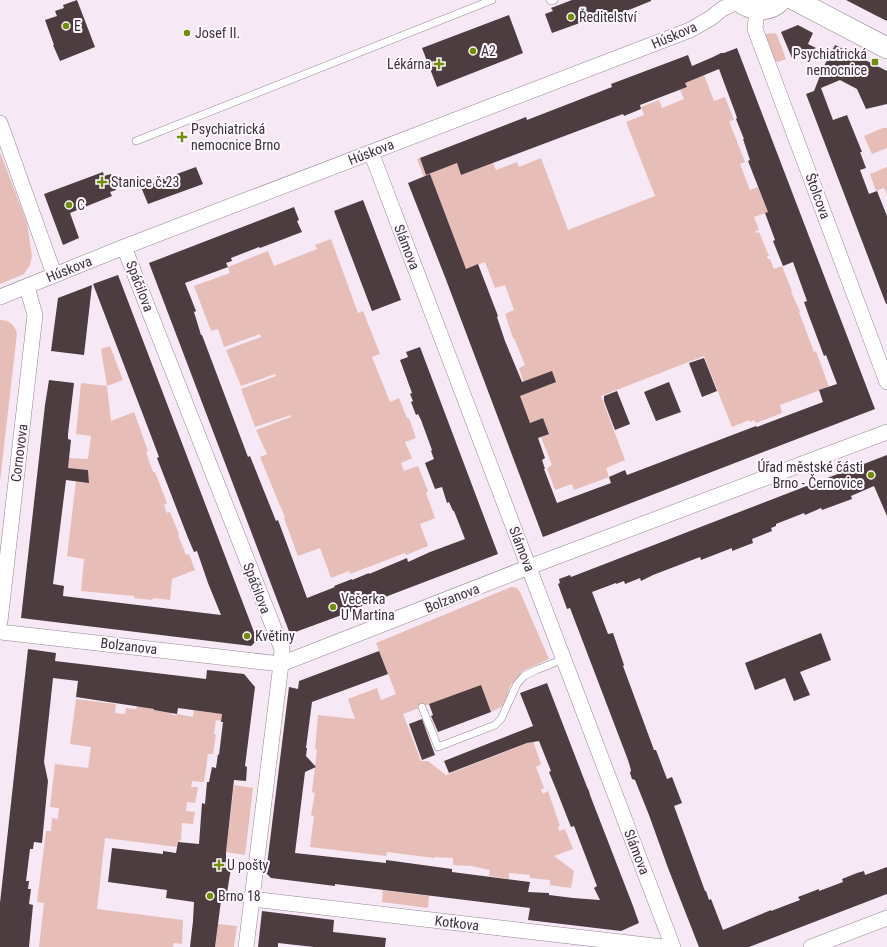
<svg xmlns="http://www.w3.org/2000/svg" width="887" height="947" font-family="'Roboto Condensed',sans-serif">
<rect width="100%" height="100%" fill="#f6e8f5"/>
<path fill="#e6beb7" d="M775,33L777,35L786,59L778,62L775,61L765,34Z
M704,75L714,101L725,97L734,120L729,121L745,162L740,164L750,190L758,187L768,212L754,217L759,230L755,231L756,233L759,232L769,256H767L768,259H770L774,269L782,266L792,291L791,292L800,311L799,312L814,352L816,351L829,387L780,405L782,413L756,423L754,420L750,422L749,420L732,427L704,356L601,396L625,460L606,468L609,477L574,490L572,484L555,490L547,468L552,465L541,437L549,433L543,418L530,423L520,396L527,393L519,368L525,365L514,338H513L505,314L514,310L505,285L495,288L485,262L466,269L430,175L424,177L417,159L420,158L426,175L457,163L461,175L493,163L496,170L517,162L519,167L541,158L568,230L655,196L626,122L644,115L641,107L659,100L662,108L684,99L680,90L687,87L685,82Z
M883,128H887V148L872,154L864,136Z
M0,152L27,223L32,256L30,265L24,274L0,284Z
M887,167V194L884,188L876,191L870,174Z
M331,239L358,313L363,311L380,354L372,357L390,402L399,398L407,418H409L416,438L405,442L412,458L401,463L404,471L418,466L428,491L426,493L435,518L420,524L428,546L406,555L405,553L350,574L349,571L331,578L320,548L298,556L284,518L285,517L278,501L260,457L267,454L256,430L291,417V415L255,427L241,389L276,376L275,374L241,386L226,350L261,337L260,334L224,347L218,329L211,331L194,286L230,273L228,267L268,251L274,266L317,249L315,245Z
M0,320C9,320 14,324 17,333L0,481Z
M110,346L123,380L107,386L111,421L134,412L148,451L146,452L153,472H155L167,503L164,505L167,513L170,512L179,534L178,535L186,555L189,554L195,570L172,579L170,600L153,598L152,600L134,598V596L81,591L84,559L67,556L76,481L89,482L88,470L67,468L69,458L88,459L91,436L76,434L81,383L107,386L101,349Z
M511,587L517,588L520,592L549,659L523,671L510,686L505,705L491,712L481,685L403,714L421,761H428L446,775L533,741L541,764L536,767L544,788L541,790L543,794L548,791L560,826L558,827L559,831L565,829L573,849L554,856L574,871L571,888L550,885V880L530,878V875L509,873V879L489,876L490,870L471,866L453,865V858L434,857V858L387,852L386,856L310,847L314,816L311,815L315,793L312,792L317,750L315,749L318,715L355,719L348,699L377,688L381,700L396,694L376,643Z
M76,699L116,704L115,713L125,714L126,708L136,709L137,706L154,709V710L159,711V710L172,711V715H176L177,714L193,717L194,710L213,713L222,711L221,721L216,720L214,734L216,735L213,754H208L204,782L192,781L191,787H198L195,803L187,802L186,811L195,812L193,824L182,823L181,840L178,842L177,847L105,838L97,909L183,920L182,944L174,943L173,947H39L44,903L37,902L46,831H51L52,818L58,819L59,808L50,807L55,764L88,768L91,747L70,744Z
M234,785L253,788L245,855L226,852Z
M383,890L429,896L428,908L382,902Z
M218,924L237,926L234,947H215Z"/>
<path fill="#4d3d41" d="M77,0L95,47L60,61L53,45H54L45,20L57,16L55,11L64,8L63,5Z
M572,0H651V1L604,20L602,15L552,33L545,14L553,11L551,8Z
M846,0H887V21L873,14Z
M509,15L523,53L437,87L422,48Z
M798,25L813,33L808,44L816,48L792,58L781,32Z
M835,45L887,71V104L866,109L857,89L840,80L821,88L833,120L847,115L862,152H860L866,168L860,170L869,194L877,191L887,216V303L886,304L806,94L814,91L823,68Z
M737,48L875,409L543,537L445,277L408,183L430,174L466,269L478,264L498,316L497,317L505,341L522,382L552,371L556,382L520,396L530,423L543,418L549,434L538,438L545,458L542,460L545,469H544L557,503L611,483L609,477L625,470L627,475L756,426L757,427L823,402L819,390L837,384L826,355L824,356L809,316L804,302L807,301L793,262L783,266L773,241L775,240L765,213L768,212L748,161L750,160L743,139H744L736,119L737,118L735,112L719,69L685,83L687,87L640,105L641,109L624,116L623,114L461,175L457,163L426,175L420,158L526,117L527,120L612,87L611,84L688,55L692,66L713,57L721,53H724Z
M196,167L203,184L148,204L141,187Z
M103,172L104,176L111,174L116,190L110,192L112,196L70,213L79,238L63,245L44,194Z
M363,200L401,300L372,311L334,211Z
M294,207L299,220L297,221L302,232L260,248L259,247L231,258L232,261L226,263L228,267L185,283L196,311L194,312L201,335H202L248,457L250,456L276,521L278,520L307,598L335,587L334,586L352,579V580L369,573V574L407,558L408,562L430,552L465,539L454,511H453L449,502L447,503L442,487L435,489L425,463L434,459L431,451L432,450L421,420L418,414L416,415L411,402L413,401L410,394L412,393L400,360L408,357L406,352L420,347L498,554L351,610L352,611L339,616L290,634L149,263Z
M118,275L257,640L251,646L21,618L45,405L49,380L74,383L68,434V439L71,440L68,468L88,470L89,483L66,480L53,584L64,586L63,596L221,615L208,583L197,551L194,552L188,538L157,458L159,457L153,441L93,284Z
M92,285L84,355L51,351L58,298Z
M704,358L717,391L702,397L689,363Z
M669,382L681,412L656,421L644,392Z
M617,391L630,424L615,430L604,401V396Z
M887,455V516L874,486L851,496L852,499L822,510L821,508L805,515L804,513L776,524V526L771,528L772,531L752,539L753,543L732,551V548L701,560L700,557L653,575L641,581L640,578L625,584L624,581L616,584V583L592,592L608,634L613,633L624,665L623,666L654,750H656L667,779L672,777L682,803L674,806L705,891H706L709,900L711,899L723,930L771,910V911L800,900L798,897L819,889V891L843,882L842,879L857,873L864,871L865,875L887,867V894L749,947H699L668,868L649,815L635,780L632,779L630,773L631,770L628,760L570,608L567,609L558,584L560,583L559,579L570,575L571,577Z
M821,633L831,660L800,672L810,695L794,701L785,678L755,690L745,663Z
M28,649L56,653L55,661L206,679L207,670L244,674L255,687L245,766L247,767L246,781L234,780L226,852V868H231L227,893H222L215,947H190L193,921L194,902L166,898L167,890L108,882L112,848L163,854V851L176,853L178,842L199,844L202,803L205,804L207,782H209L212,767L216,768L218,754L219,755L223,722H221L222,714L178,708L177,714L154,710V709L76,697L78,681L53,678L44,762L48,781L42,843L34,842L33,849H30L26,881H29L28,889H31L29,904L33,905L29,947H0V903Z
M379,651L388,674L312,702L306,748H307L306,756L316,767L305,772L295,853L386,863V860L452,869V872L530,882L528,892L549,893V895L573,898L600,900L594,888L597,886L592,873L574,826L571,827L558,794L549,772L551,771L539,741L527,743L449,773L444,761L533,726L520,693L547,683L587,787L589,791L590,795L633,906L639,923L621,931L528,920L530,908L335,884V886L271,878L266,873L289,687L298,689L299,681Z
M481,685L491,712L438,732L431,716L433,715L429,704Z
M422,719L435,755L422,760L409,724Z
M262,911L334,920L333,932L386,938L385,947H314L278,943V947H258Z"/>
<g fill="none" stroke-linecap="round" stroke-linejoin="round">
<g stroke="#948793" stroke-width="8">
<path id="lane" d="M550,0L551,1L554,0
M136,141L492,0
M422,707L438,747L495,725L501,719L517,684L524,676L536,670L564,659"/>
</g>
<g stroke="#948793" stroke-width="16">
<path id="street" d="M757,9L755,29L887,382
M0,123L54,274
M371,152L673,947
M124,247L282,649L281,664L246,947
M0,297L124,247L690,30L711,18L722,9L739,1
M0,621L35,315L27,287
M0,632L281,664L529,567L887,432
M252,899L663,947
M811,947L887,918"/>
</g>
<g stroke="#948793" stroke-width="22">
<path id="secondary" d="M738,0C751,11 769,13 781,0
M795,0L887,48"/>
</g>
<use href="#lane" stroke="#fff" stroke-width="7"/>
<use href="#street" stroke="#fff" stroke-width="15"/>
<use href="#secondary" stroke="#fff" stroke-width="21"/>
</g>
<g fill="#728d06" stroke="#fef8fe" stroke-width="1.5">
<circle cx="571" cy="17" r="4"/>
<circle cx="66" cy="26" r="4"/>
<circle cx="187" cy="33" r="4"/>
<circle cx="473" cy="51" r="4"/>
<rect x="871" y="58" width="8" height="8" rx="2"/>
<path d="M437 58h4v4h4v4h-4v4h-4v-4h-4v-4h4z"/>
<path d="M180 131h4v4h4v4h-4v4h-4v-4h-4v-4h4z"/>
<path d="M100 176h4v4h4v4h-4v4h-4v-4h-4v-4h4z"/>
<circle cx="69" cy="205" r="4"/>
<circle cx="871" cy="475" r="4"/>
<circle cx="333" cy="607" r="4"/>
<circle cx="247" cy="636" r="4"/>
<path d="M217 859h4v4h4v4h-4v4h-4v-4h-4v-4h4z"/>
<circle cx="210" cy="896" r="4"/>
</g>
<g text-anchor="middle" dominant-baseline="central" stroke-width="4" stroke-linejoin="round" paint-order="stroke">
<g font-size="14" fill="#3a343a" stroke="#fef8fe" text-anchor="start">
<text x="579" y="17">Ředitelství</text>
<text x="74" y="26">E</text>
<text x="195" y="33">Josef II.</text>
<text x="481" y="51">A2</text>
<text x="867" y="54" text-anchor="end">Psychiatrická<tspan x="867" dy="16">nemocnice</tspan></text>
<text x="431" y="64" text-anchor="end">Lékárna</text>
<text x="191" y="129">Psychiatrická<tspan x="191" dy="16">nemocnice Brno</tspan></text>
<text x="111" y="182">Stanice č.23</text>
<text x="77" y="205">C</text>
<text x="863" y="467" text-anchor="end">Úřad městské části<tspan x="863" dy="16">Brno - Černovice</tspan></text>
<text x="341" y="599">Večerka<tspan x="341" dy="16">U Martina</tspan></text>
<text x="255" y="636">Květiny</text>
<text x="227" y="865">U pošty</text>
<text x="218" y="896">Brno 18</text>
</g>
<g font-size="14" fill="#3a343a" stroke="#fef8fe">
<text transform="translate(674 35) rotate(-23)">Húskova</text>
<text transform="translate(371 152) rotate(-21)">Húskova</text>
<text transform="translate(818 196) rotate(70)">Štolcova</text>
<text transform="translate(407 247) rotate(69)">Slámova</text>
<text transform="translate(69 269) rotate(-22)">Húskova</text>
<text transform="translate(140 286) rotate(69)">Spáčilova</text>
<text transform="translate(19 453) rotate(-83)">Cornovova</text>
<text transform="translate(522 549) rotate(69)">Slámova</text>
<text transform="translate(257 588) rotate(69)">Spáčilova</text>
<text transform="translate(452 598) rotate(-21)">Bolzanova</text>
<text transform="translate(129 646) rotate(7)">Bolzanova</text>
<text transform="translate(637 852) rotate(69)">Slámova</text>
<text transform="translate(457 923) rotate(7)">Kotkova</text>
</g>
</g>
</svg>
